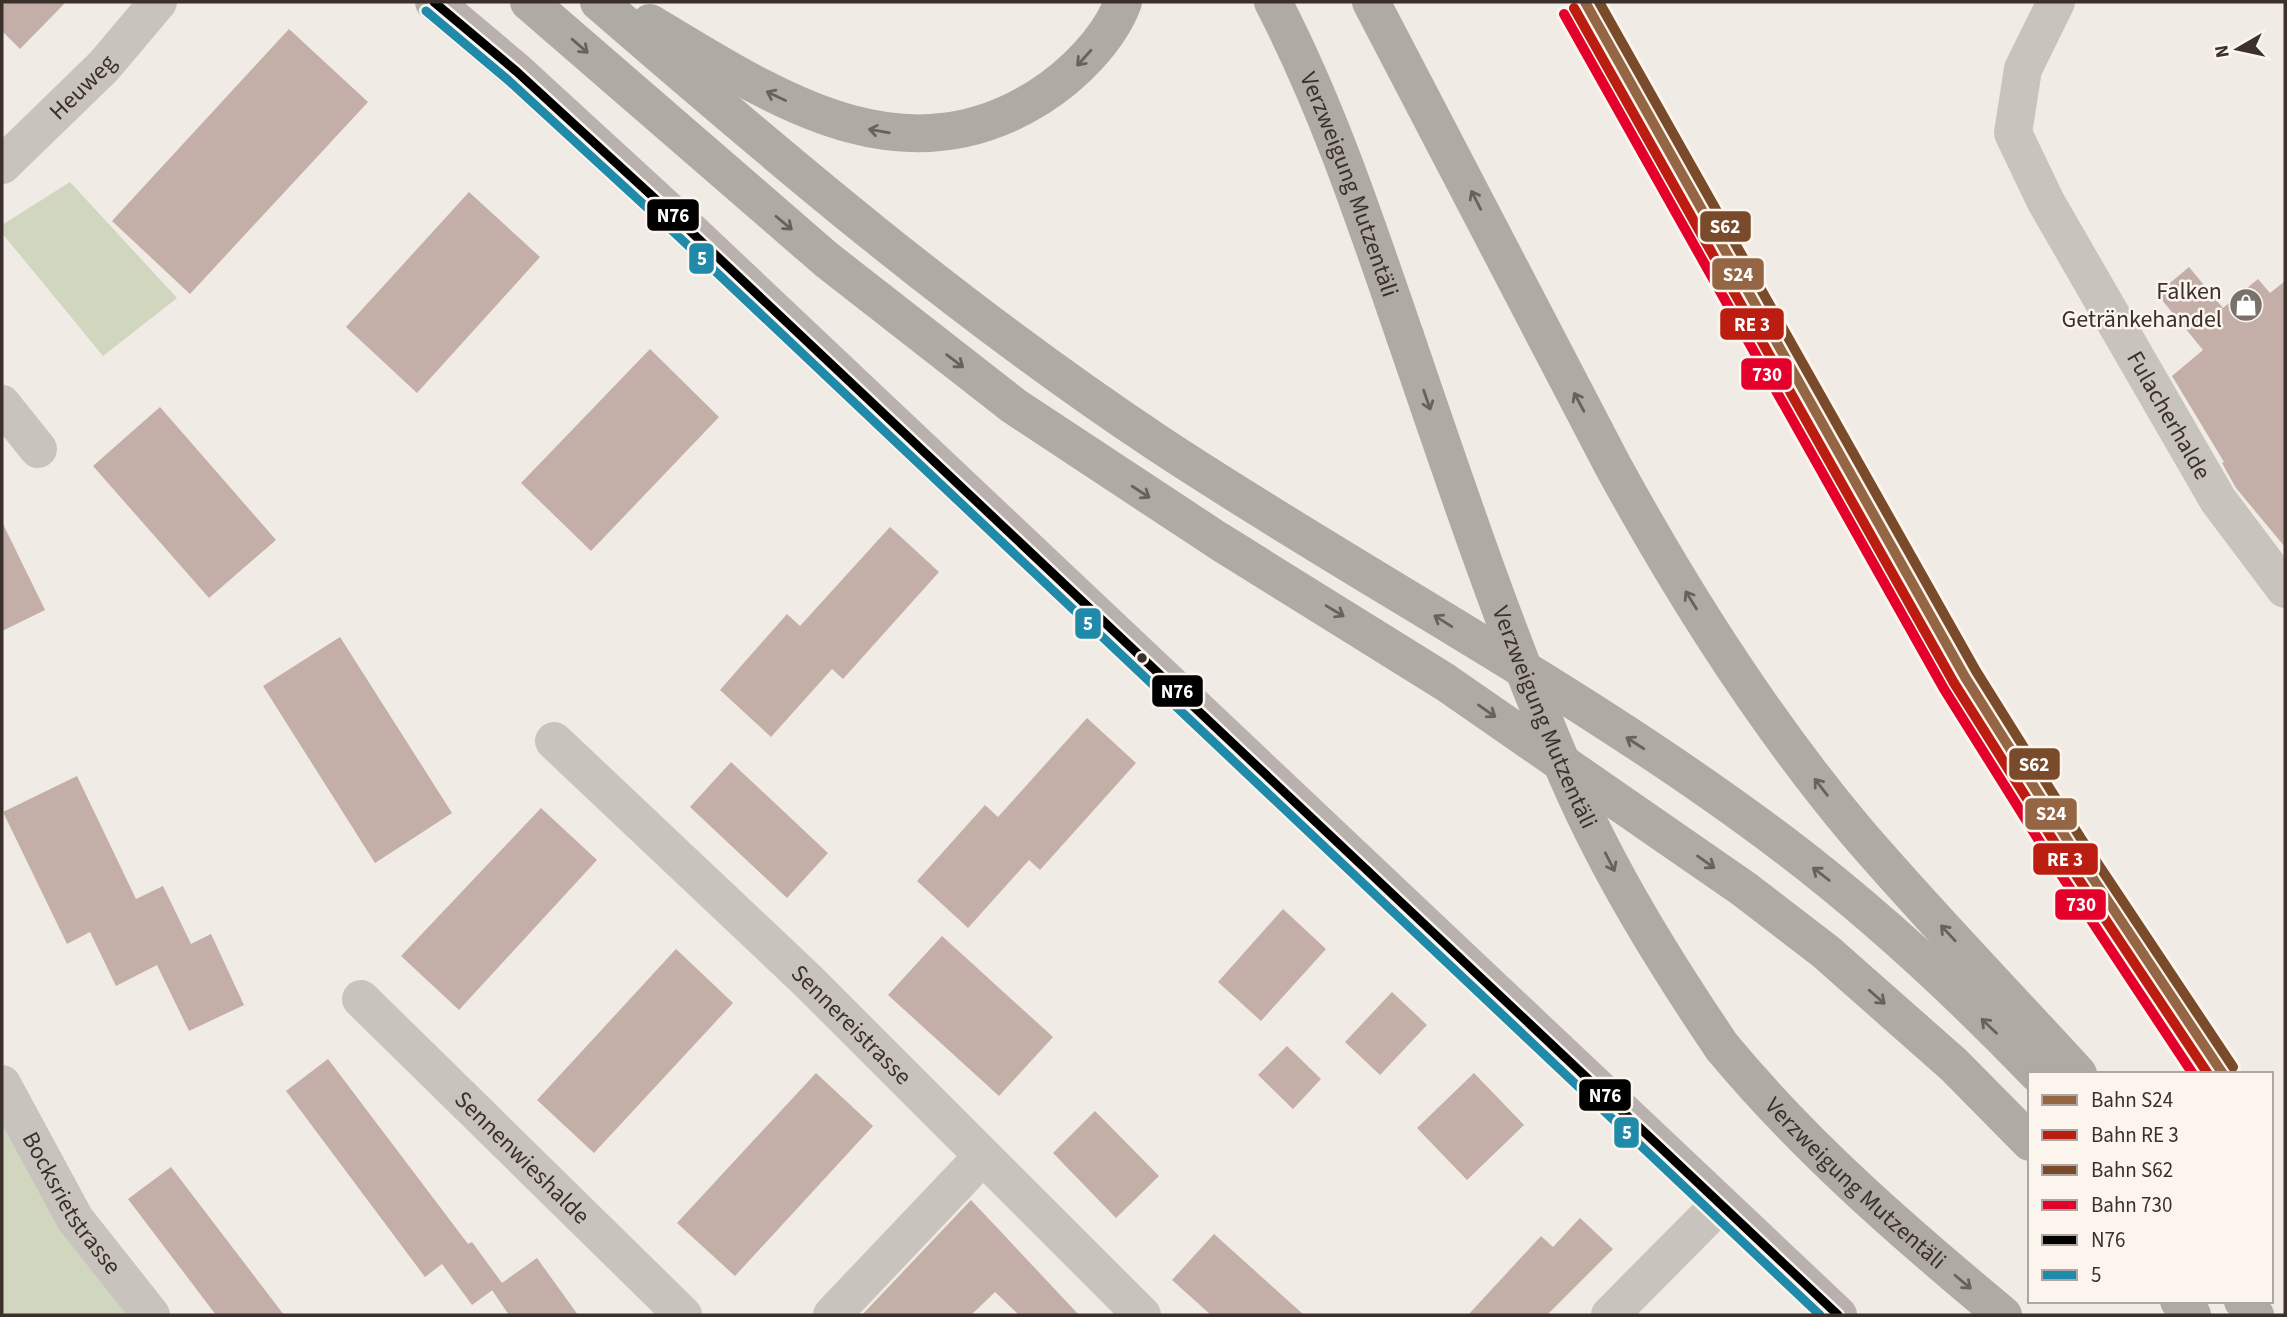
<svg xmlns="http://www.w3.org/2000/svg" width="2287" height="1317" font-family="'Source Sans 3',sans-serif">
<rect width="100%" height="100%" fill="#f0ebe5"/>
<path fill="#d1d6bf" d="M70,182L177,298L103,356L2,233V225Z
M2,1092L151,1315H2Z"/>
<path fill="#c3afa7" d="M2,2H66L20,49L2,31Z
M289,29L368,102L190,294L112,221Z
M469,192L540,257L417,393L346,327Z
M2189,267L2223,308L2258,279L2270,293L2285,281V547L2236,488L2222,463L2224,462L2172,376L2203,350L2157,294Z
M650,349L719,417L591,551L521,483Z
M160,407L276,540L209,598L93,466Z
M2,522L45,610L2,631Z
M890,527L939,572L843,679L832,669L771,737L720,690L787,614L800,626Z
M340,637L452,813L375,863L263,686Z
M1087,718L1136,763L1040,870L1029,860L968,928L917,881L985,805L998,817Z
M731,762L828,853L787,898L690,807Z
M77,776L136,899L163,886L191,944L211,934L244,1005L189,1031L157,965L116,986L90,932L67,944L3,812Z
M541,808L597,860L459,1010L401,956Z
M1283,909L1326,949L1261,1021L1218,982Z
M942,936L1053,1037L999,1096L888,995Z
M676,949L733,1003L594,1153L537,1100Z
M1392,992L1427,1025L1380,1075L1345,1042Z
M1287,1046L1321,1079L1293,1109L1258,1075Z
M328,1059L468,1244L472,1242L502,1283L472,1305L442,1264L425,1277L286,1091Z
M816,1073L873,1126L735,1276L677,1223Z
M1474,1073L1524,1125L1467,1180L1417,1128Z
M1095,1111L1159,1176L1116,1218L1053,1153Z
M171,1167L284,1315H216L128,1199Z
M971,1200L1079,1315H1019L995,1292L971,1315H862Z
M1580,1218L1613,1249L1547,1315H1468L1541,1236L1553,1247Z
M1214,1234L1304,1315H1211L1172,1280Z
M537,1258L578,1315H509L492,1290Z"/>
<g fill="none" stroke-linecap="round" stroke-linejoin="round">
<g stroke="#c9c3be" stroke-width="38">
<path id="s1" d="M2056,2L2023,69L2013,133L2046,202L2218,500L2285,589"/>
<path id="s2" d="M2,165L104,66L158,2"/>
<path d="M2,404L38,449"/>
<path id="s3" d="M554,741L807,980L1142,1315"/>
<path id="s4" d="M361,999L683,1315"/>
<path id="s5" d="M2,1084L75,1219L151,1315"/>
<path d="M832,1315L982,1157"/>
<path d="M1610,1315L1720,1204"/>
</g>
<path stroke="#b8b1ad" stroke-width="38" d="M434,2L516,71L687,228L1838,1315"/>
<g stroke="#afaaa4" stroke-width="38">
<path d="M529,2L827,260L1014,406L1217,540L1445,682L1744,889L1826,952L1954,1065L2030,1142"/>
<path d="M599,2C779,158 960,312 1159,444C1365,580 1586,695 1783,844C1874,913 1959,992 2038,1074"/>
<path id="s6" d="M1273,2C1328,108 1366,223 1405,336"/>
<path d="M1371,2L1613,466C1683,594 1762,719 1856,831C1927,914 2004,993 2078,1074"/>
<path d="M650,23C771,95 899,185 1039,97C1072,76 1109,40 1123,2"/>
<path id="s7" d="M1722,1047C1806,1148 1902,1231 2003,1315"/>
<path d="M2179,1301L2192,1315"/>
<path d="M2243,1301L2255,1315"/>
</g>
<path stroke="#afaaa4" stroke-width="38" id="s8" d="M1405,336C1456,485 1506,635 1569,780C1610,874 1664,961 1722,1047"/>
<g stroke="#fbf5ee" stroke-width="14">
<path id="bus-1" d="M434,2L516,71L687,228L1838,1315"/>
</g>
<g stroke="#fbf5ee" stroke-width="14">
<path id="bus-2" d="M426,11L508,80L679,237L1820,1315"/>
</g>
<use href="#bus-1" stroke="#000" stroke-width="9"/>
<use href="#bus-2" stroke="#208aaa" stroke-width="9"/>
<g stroke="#fbf5ee" stroke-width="16">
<path id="rail-1" d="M1585,2L1965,677L2070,844L2223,1074"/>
</g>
<g stroke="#fbf5ee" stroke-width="16">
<path id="rail-2" d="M1574,8L1954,683L2060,851L2208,1074"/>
</g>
<g stroke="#fbf5ee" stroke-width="16">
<path id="rail-3" d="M1599,2L1976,671L2080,837L2233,1067"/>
</g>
<g stroke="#fbf5ee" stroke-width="16">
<path id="rail-4" d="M1564,14L1944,689L2050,858L2193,1074"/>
</g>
<use href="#rail-1" stroke="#946644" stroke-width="10"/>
<use href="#rail-2" stroke="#bb1e10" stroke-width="10"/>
<use href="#rail-3" stroke="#7a4b2a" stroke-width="10"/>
<use href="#rail-4" stroke="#e4002b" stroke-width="10"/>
</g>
<defs><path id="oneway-shaft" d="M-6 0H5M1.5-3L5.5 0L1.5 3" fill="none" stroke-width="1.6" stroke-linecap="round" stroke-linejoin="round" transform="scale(1.75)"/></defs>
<g stroke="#69615b">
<use href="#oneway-shaft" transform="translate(580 46) rotate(41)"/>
<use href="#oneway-shaft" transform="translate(1084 58) rotate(132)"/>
<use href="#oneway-shaft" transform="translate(776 96) rotate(-154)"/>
<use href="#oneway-shaft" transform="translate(879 131) rotate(-170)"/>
<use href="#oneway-shaft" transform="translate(1476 200) rotate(-117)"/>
<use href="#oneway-shaft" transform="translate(784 223) rotate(40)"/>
<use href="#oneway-shaft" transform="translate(955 361) rotate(37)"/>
<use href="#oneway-shaft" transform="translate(1427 400) rotate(71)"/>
<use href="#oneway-shaft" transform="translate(1579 402) rotate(-118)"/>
<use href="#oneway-shaft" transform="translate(1141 492) rotate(33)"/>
<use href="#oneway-shaft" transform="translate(1691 600) rotate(-122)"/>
<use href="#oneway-shaft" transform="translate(1335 611) rotate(31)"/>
<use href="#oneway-shaft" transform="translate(1443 621) rotate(-148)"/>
<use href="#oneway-shaft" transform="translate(1487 711) rotate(35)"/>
<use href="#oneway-shaft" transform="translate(1635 743) rotate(-147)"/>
<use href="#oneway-shaft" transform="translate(1821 787) rotate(-128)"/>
<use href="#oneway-shaft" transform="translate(1610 862) rotate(63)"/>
<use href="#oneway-shaft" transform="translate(1706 862) rotate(35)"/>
<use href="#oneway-shaft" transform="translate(1821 874) rotate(-142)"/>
<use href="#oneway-shaft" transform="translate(1948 933) rotate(-133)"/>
<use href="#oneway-shaft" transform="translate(1877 997) rotate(41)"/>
<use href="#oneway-shaft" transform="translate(1989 1026) rotate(-136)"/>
<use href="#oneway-shaft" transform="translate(1963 1282) rotate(40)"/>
</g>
<defs>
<g id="shop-disc" transform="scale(1.75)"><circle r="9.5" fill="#7a716c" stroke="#fbf5ee"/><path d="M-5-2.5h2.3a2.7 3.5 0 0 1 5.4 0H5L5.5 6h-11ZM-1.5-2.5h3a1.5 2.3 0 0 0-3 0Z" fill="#fff"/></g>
</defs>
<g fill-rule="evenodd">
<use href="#shop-disc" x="2246" y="305"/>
</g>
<circle fill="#3b302b" stroke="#fbf5ee" stroke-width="2.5" cx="1142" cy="658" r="6"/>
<g text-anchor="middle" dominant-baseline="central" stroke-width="5" stroke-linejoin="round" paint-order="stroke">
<g font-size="24" fill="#3b302b" stroke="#fbf5ee">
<text stroke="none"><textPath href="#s2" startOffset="112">Heuweg</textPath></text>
<text stroke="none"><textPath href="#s6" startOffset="198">Verzweigung Mutzentäli</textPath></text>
<text stroke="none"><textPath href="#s1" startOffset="462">Fulacherhalde</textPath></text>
<text stroke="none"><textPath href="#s8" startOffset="406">Verzweigung Mutzentäli</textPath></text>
<text stroke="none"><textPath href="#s3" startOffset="411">Sennereistrasse</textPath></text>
<text stroke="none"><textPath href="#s4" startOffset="226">Sennenwieshalde</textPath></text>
<text stroke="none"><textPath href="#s7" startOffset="191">Verzweigung Mutzentäli</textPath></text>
<text stroke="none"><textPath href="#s5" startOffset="138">Bocksrietstrasse</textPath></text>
</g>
<g font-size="24" fill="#3b302b" stroke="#fbf5ee" text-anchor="end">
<text x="2222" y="291">Falken<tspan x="2222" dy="28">Getränkehandel</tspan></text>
</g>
</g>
<g stroke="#fbf5ee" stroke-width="2.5">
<rect x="646" y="198" width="54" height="34" rx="7" fill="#000"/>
<rect x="1699" y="210" width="53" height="33" rx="7" fill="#7a4b2a"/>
<rect x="688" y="242" width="27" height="33" rx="7" fill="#208aaa"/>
<rect x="1711" y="257" width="54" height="34" rx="7" fill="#946644"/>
<rect x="1719" y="307" width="66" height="34" rx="7" fill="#bb1e10"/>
<rect x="1740" y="357" width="53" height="34" rx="7" fill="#e4002b"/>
<rect x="1074" y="607" width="28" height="33" rx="7" fill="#208aaa"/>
<rect x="1151" y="674" width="53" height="34" rx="7" fill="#000"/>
<rect x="2008" y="747" width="53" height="34" rx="7" fill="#7a4b2a"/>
<rect x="2024" y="797" width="54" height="34" rx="7" fill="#946644"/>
<rect x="2032" y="842" width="67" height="34" rx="7" fill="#bb1e10"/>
<rect x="2054" y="888" width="53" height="33" rx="7" fill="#e4002b"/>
<rect x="1578" y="1078" width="54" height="34" rx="7" fill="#000"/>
<rect x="1613" y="1116" width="27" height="33" rx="7" fill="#208aaa"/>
</g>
<g font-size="19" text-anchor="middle" font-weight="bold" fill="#fff">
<text x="673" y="222">N76</text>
<text x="1725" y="233">S62</text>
<text x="702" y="265">5</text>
<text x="1738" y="281">S24</text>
<text x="1752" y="331">RE 3</text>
<text x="1767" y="381">730</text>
<text x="1088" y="630">5</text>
<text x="1177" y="698">N76</text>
<text x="2034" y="771">S62</text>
<text x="2051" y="820">S24</text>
<text x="2065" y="866">RE 3</text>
<text x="2081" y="911">730</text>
<text x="1605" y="1102">N76</text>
<text x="1627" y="1139">5</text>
</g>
<rect width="2287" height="1317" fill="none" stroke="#3b302b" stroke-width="7"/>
<rect x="2028" y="1072" width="245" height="231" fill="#fbf5ee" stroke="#aea6a0" stroke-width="2"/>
<rect x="2042" y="1095" width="35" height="10" fill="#946644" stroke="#aea6a0" stroke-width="2"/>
<text x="2091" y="1107" font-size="21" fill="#3b302b">Bahn S24</text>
<rect x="2042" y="1130" width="35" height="10" fill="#bb1e10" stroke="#aea6a0" stroke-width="2"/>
<text x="2091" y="1142" font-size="21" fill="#3b302b">Bahn RE 3</text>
<rect x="2042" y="1165" width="35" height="10" fill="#7a4b2a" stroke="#aea6a0" stroke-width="2"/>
<text x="2091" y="1177" font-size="21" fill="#3b302b">Bahn S62</text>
<rect x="2042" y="1200" width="35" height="10" fill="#e4002b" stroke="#aea6a0" stroke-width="2"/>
<text x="2091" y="1212" font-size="21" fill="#3b302b">Bahn 730</text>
<rect x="2042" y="1235" width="35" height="10" fill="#000000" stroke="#aea6a0" stroke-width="2"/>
<text x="2091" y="1247" font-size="21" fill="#3b302b">N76</text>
<rect x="2042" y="1270" width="35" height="10" fill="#208aaa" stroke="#aea6a0" stroke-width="2"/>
<text x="2091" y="1282" font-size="21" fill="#3b302b">5</text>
<g transform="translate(2238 49) rotate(261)" stroke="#fbf5ee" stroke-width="5" paint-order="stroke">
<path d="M0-5L12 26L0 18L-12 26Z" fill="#3b302b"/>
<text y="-10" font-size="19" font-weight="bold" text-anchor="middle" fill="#3b302b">N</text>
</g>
</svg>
